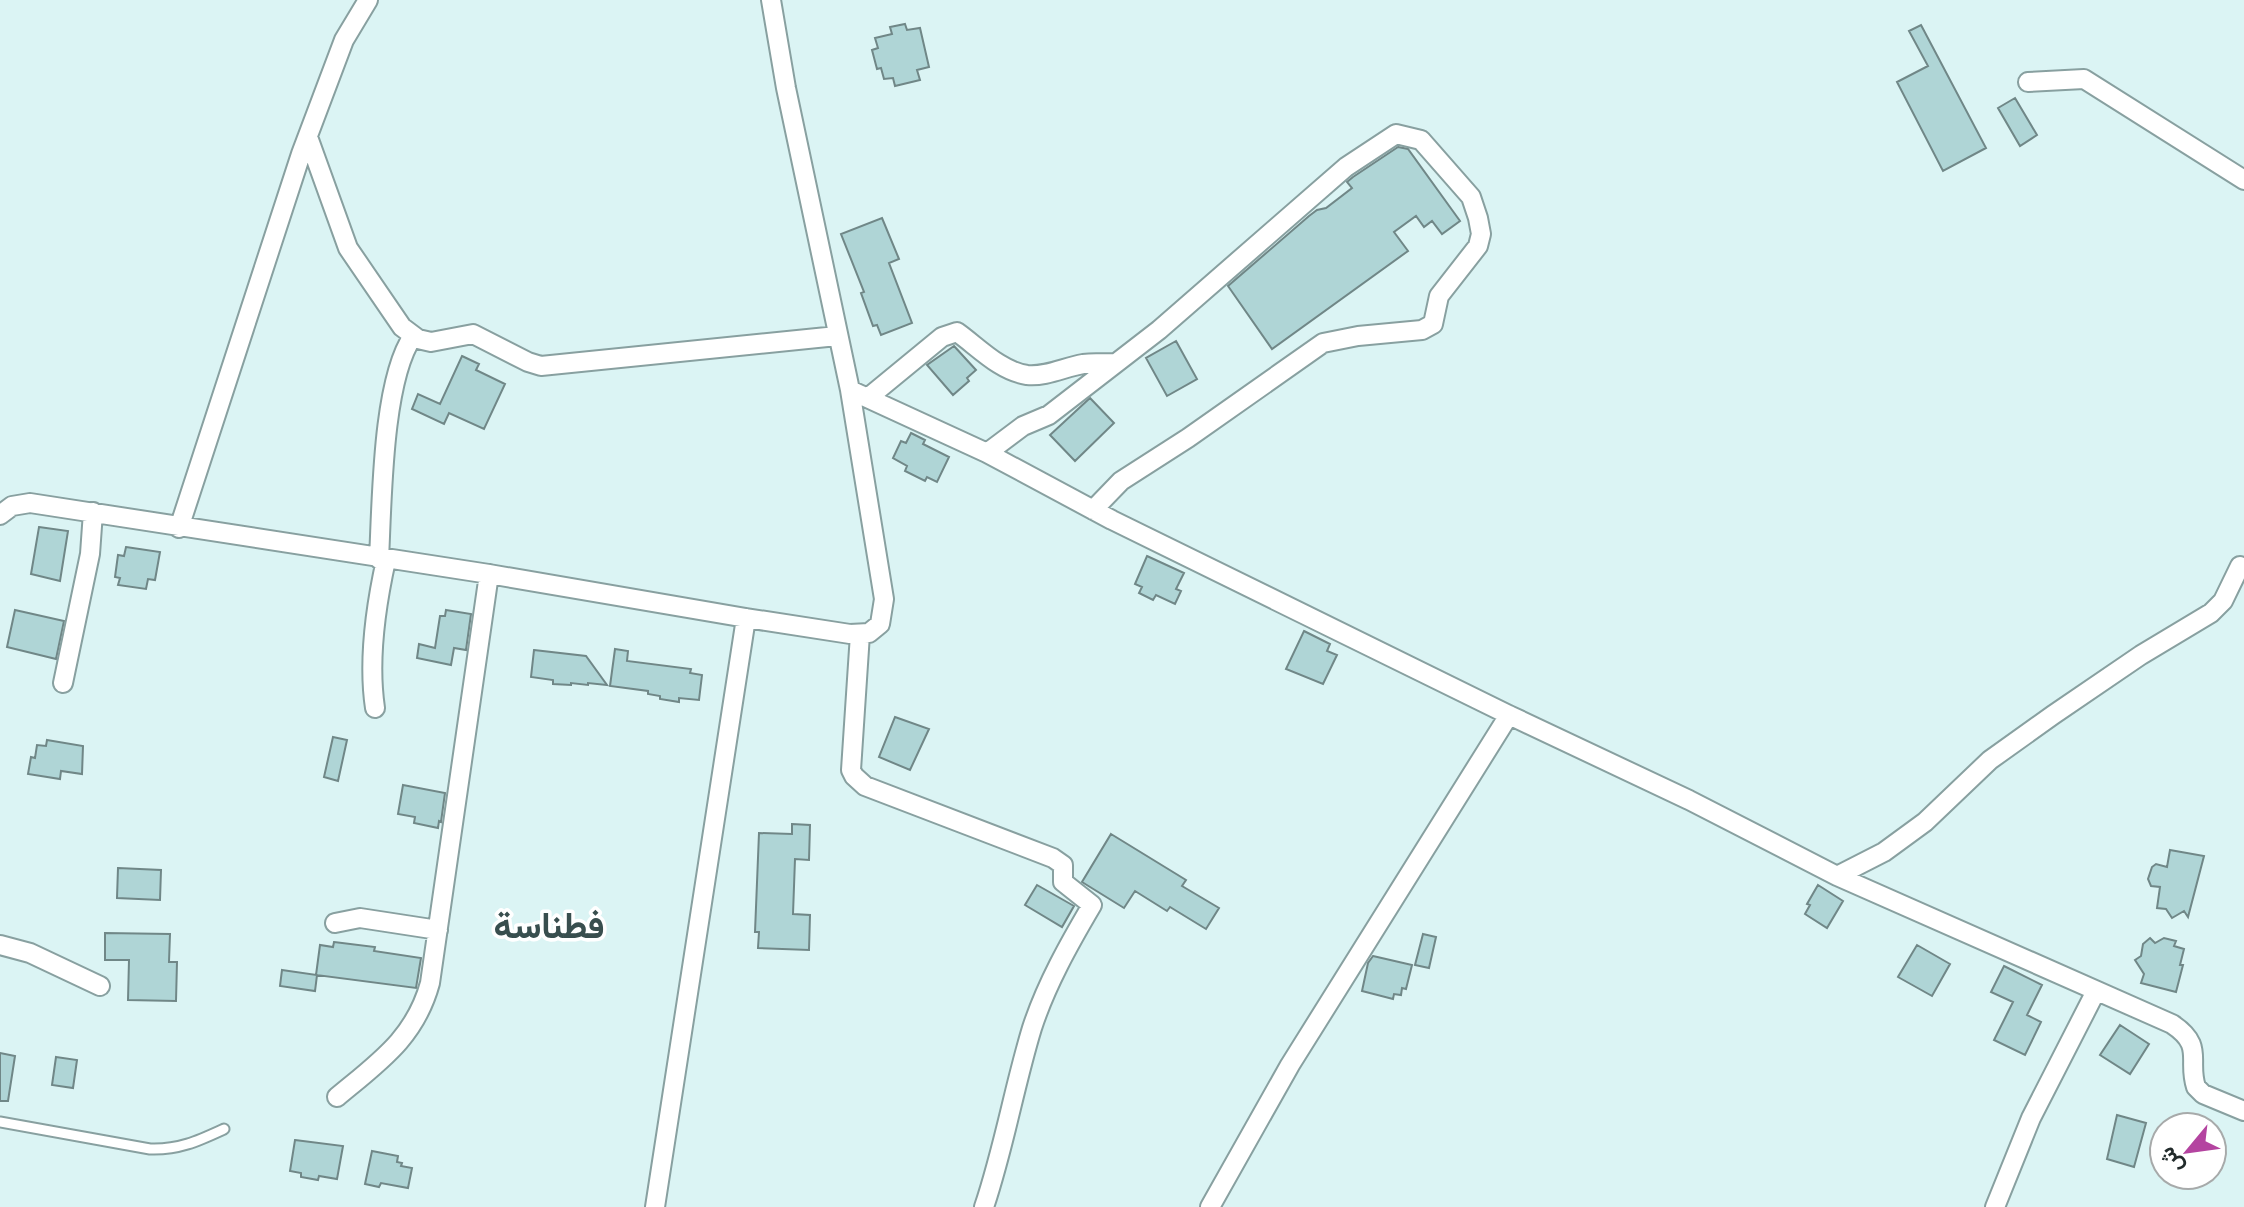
<svg xmlns="http://www.w3.org/2000/svg" width="2244" height="1207" font-family="'Exo 2',Vazirmatn,sans-serif">
<rect width="100%" height="100%" fill="#dbf4f4"/>
<path fill="#afd5d6" stroke="#708787" stroke-width="2" d="M905,24L907,30L920,28L929,67L917,70L920,80L895,86L893,78L884,79L881,68L877,69L872,50L878,48L875,38L892,34L890,27Z
M1921,25L1986,148L1943,171L1897,82L1928,66L1909,31Z
M2015,98L2037,135L2020,146L1998,108Z
M1398,147L1408,149L1460,221L1442,234L1432,221L1424,227L1416,216L1394,232L1408,251L1272,349L1228,286L1309,216L1317,210L1326,208L1352,188L1347,182L1353,177Z
M882,218L899,259L889,263L912,323L881,335L877,325L873,326L861,293L864,292L841,234Z
M1176,341L1197,379L1167,396L1146,358Z
M954,346L976,370L967,378L969,381L953,395L927,365Z
M462,356L479,364L476,370L505,384L484,429L449,413L444,424L412,409L418,394L440,404Z
M1090,398L1114,423L1075,461L1050,435Z
M911,433L925,440L923,444L949,457L937,482L927,477L925,481L905,471L907,466L893,458L901,441L906,443Z
M39,527L68,531L60,581L31,574Z
M126,547L160,552L155,580L148,579L146,589L118,585L120,578L115,577L118,555L124,556Z
M1147,556L1184,573L1176,589L1181,591L1175,604L1156,595L1153,600L1139,593L1142,587L1135,584Z
M15,610L64,621L56,659L7,647Z
M446,610L471,614L466,650L454,648L451,665L417,658L419,644L435,648L440,616H445Z
M1304,631L1330,644L1327,651L1337,655L1323,684L1286,669Z
M615,649L628,651L627,661L691,669L690,673L702,675L699,700L679,698V702L660,699V696L648,694V691L610,686Z
M534,650L586,656L607,685L588,683V685L571,683V685L553,684V680L531,677Z
M895,717L929,729L910,770L879,757Z
M333,737L347,740L338,781L324,777Z
M47,740L83,746L82,774L61,771L60,779L28,774L31,757L35,758L37,745L46,746Z
M403,785L445,793L441,822L439,821L438,828L414,823L415,817L398,814Z
M792,824L810,825L809,860L795,859L793,914L810,915L809,950L758,948L759,932H755L759,833L792,834Z
M1111,834L1186,880L1182,886L1219,908L1206,929L1170,907L1167,911L1135,891L1124,908L1082,882Z
M2170,850L2204,856L2188,917L2184,911L2172,918L2166,909L2157,908L2160,887L2151,886L2148,879L2152,867L2156,864L2167,867Z
M118,868L161,870L160,900L117,898Z
M1037,885L1074,906L1062,927L1025,905Z
M1818,885L1843,901L1827,928L1805,914L1810,905L1807,904Z
M105,933L170,934L169,962H177L176,1001L128,1000L129,960H105Z
M1423,934L1436,937L1429,968L1415,965Z
M2150,938L2155,943L2164,938L2176,941L2174,946L2184,949L2180,965H2183L2176,992L2141,983L2144,974L2135,960L2141,956L2143,944Z
M334,942L375,947L374,951L421,958L416,988L316,975L320,945L333,947Z
M1917,945L1950,964L1932,996L1898,977Z
M1373,956L1412,965L1406,989L1402,988L1401,995L1394,994L1393,999L1362,991L1368,963Z
M2004,966L2042,985L2027,1015L2041,1022L2025,1055L1994,1040L2013,1002L1991,992Z
M282,970L317,975L315,991L280,986Z
M2120,1025L2149,1044L2130,1074L2100,1055Z
M0,1053L15,1056L8,1101H0Z
M56,1057L77,1060L73,1088L52,1085Z
M2117,1115L2146,1123L2134,1167L2107,1159Z
M295,1140L343,1146L337,1179L319,1176L318,1180L301,1177V1173L290,1171Z
M372,1151L398,1156L397,1162L402,1163L401,1166L412,1168L408,1188L381,1183L379,1187L365,1184Z"/>
<g fill="none" stroke-linecap="round" stroke-linejoin="round">
<g stroke="#88a0a0" stroke-width="13">
<path id="lane" d="M0,1122L150,1149C179,1150 198,1141 224,1129"/>
</g>
<g stroke="#88a0a0" stroke-width="22">
<path id="street" d="M2028,82L2084,79L2244,180
M308,137L348,248L402,327L418,339L431,342L473,334L528,362L541,366L837,336
M850,390L987,453L1112,520L1509,715L1689,800L1837,876L2172,1024C2205,1046 2187,1060 2196,1087L2203,1094L2244,1111
M869,397L942,337L957,332C978,347 1000,371 1027,375C1046,377 1065,367 1083,364C1094,363 1105,363 1115,363
M987,453L1023,426L1049,415L1159,330L1346,167L1396,134L1421,140L1471,197L1478,218L1481,234L1478,246L1439,296L1433,324L1422,330L1358,336L1323,343L1188,438L1121,481L1093,510
M0,515L12,506L30,503L489,574L746,618L850,634L869,633L880,624L884,599L850,390L786,88L771,0
M179,528L301,154L344,40L368,0
M379,559C382,502 382,381 413,336
M860,634L851,770L854,776L865,786L1053,858L1063,865V882L1092,905C1069,944 1046,985 1032,1028C1014,1087 1004,1148 984,1207
M63,683L90,554L93,512
M375,708C368,661 376,605 386,560
M1837,876L1884,852L1925,822L1990,760L2053,715L2141,655L2211,613L2223,601L2240,566
M335,923L360,918L438,930
M0,945L30,953L100,986
M337,1097C379,1062 415,1038 430,983L489,574
M655,1207L746,618
M1210,1207L1290,1065L1509,715
M1995,1207L2031,1118L2096,991"/>
</g>
<use href="#lane" stroke="#fff" stroke-width="9"/>
<use href="#street" stroke="#fff" stroke-width="18"/>
</g>
<g text-anchor="middle" dominant-baseline="central" stroke-width="7" stroke-linejoin="round" paint-order="stroke">
<g font-size="36" font-weight="bold" fill="#384e4e" stroke="#fff">
<text x="549" y="923">فطناسة</text>
</g>
</g>
<g transform="translate(2188 1151) rotate(241)"><circle r="38" fill="#ffffff" stroke="#a7aaaa" stroke-width="2"/>
<path d="M0-6L14 30L0 20L-14 30Z" fill="#b444a0"/>
<text y="-12" font-size="22" font-weight="bold" text-anchor="middle" fill="#222b2b">ش</text>
</g>
</svg>
